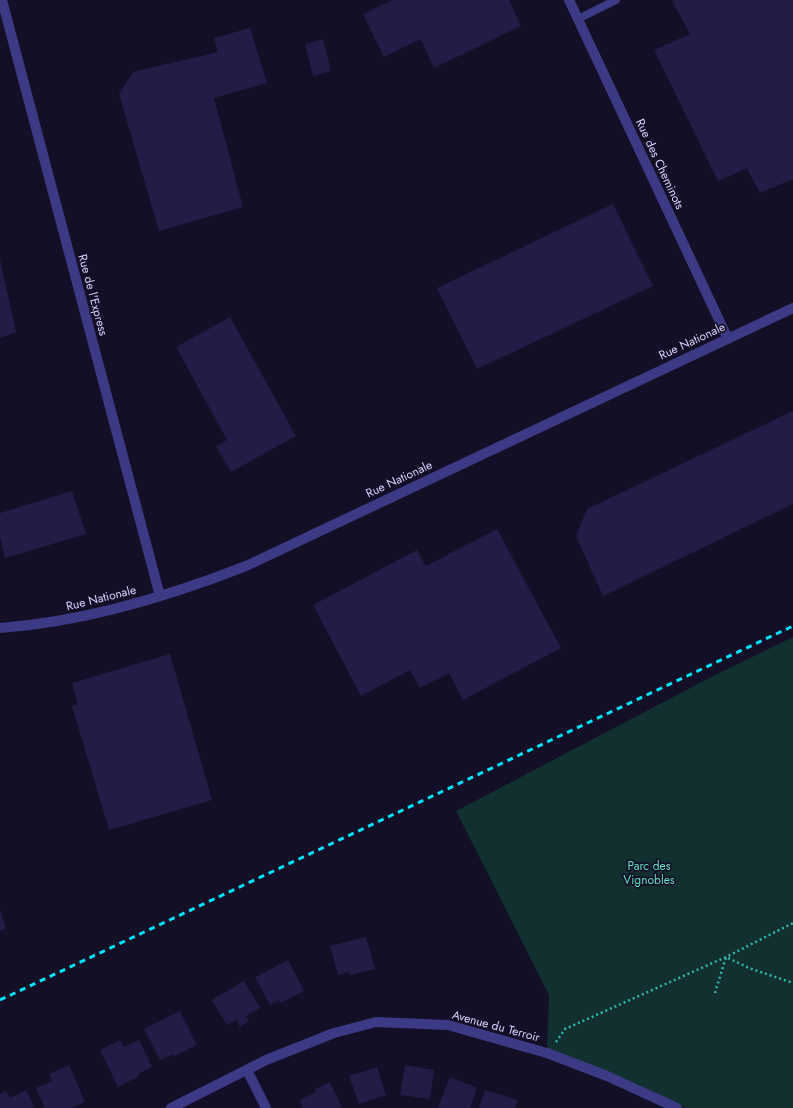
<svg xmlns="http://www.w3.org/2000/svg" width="793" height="1108" font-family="Jost,sans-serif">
<rect width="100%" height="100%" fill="#130f26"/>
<path fill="#12302f" d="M793,637V1108H687L547,1053L549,995L456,811L713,676Z"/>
<path fill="#241b47" d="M392,0H509L521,26L434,68L421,39L384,57L363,14Z
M675,0H793V179L760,193L747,168L718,181L654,50L690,34L672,1Z
M250,28L267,83L214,98L243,207L159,231L119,94L133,72L218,52L214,38Z
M323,39L331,71L313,76L305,44Z
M613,204L653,286L477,369L437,288Z
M0,259L16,332L0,338Z
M230,317L296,436L231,472L216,446L227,440L176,347Z
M793,411V504L603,596L576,536L587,509Z
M72,491L86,534L5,558L0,537V513Z
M497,529L561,648L463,700L449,673L420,688L410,670L361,696L313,605L417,550L426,566Z
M170,654L212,800L109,830L72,706L78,705L72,683Z
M0,909L6,929L0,931Z
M366,937L375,969L350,975L349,972L338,975L330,946Z
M288,960L304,991L280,1003L279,1000L270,1005L255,977Z
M244,981L260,1008L246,1016L249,1021L240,1027L236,1020L227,1025L212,1000Z
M180,1011L197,1045L175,1056L174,1054L160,1060L144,1029Z
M120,1040L124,1047L139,1040L152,1067L138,1074L139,1076L118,1087L100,1050Z
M69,1065L85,1102L71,1108H45L36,1088L52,1081L49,1074Z
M405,1065L434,1070L430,1099L400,1095Z
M377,1067L386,1095L359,1104L349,1076Z
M450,1077L477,1088L470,1108H440L438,1107Z
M330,1082L342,1108H303L300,1100L316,1092L315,1089Z
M26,1090L35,1108H0V1094L6,1091L10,1098Z
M485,1090L518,1100L515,1108H479Z"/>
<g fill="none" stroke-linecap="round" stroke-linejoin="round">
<path stroke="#2fb8b0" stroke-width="2.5" stroke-dasharray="2 3" stroke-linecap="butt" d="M715,993L726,957L749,968L793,983
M556,1042L565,1029L726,957L793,923"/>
<path stroke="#3d3a85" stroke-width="8" d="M578,19L616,0"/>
<path stroke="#3d3a85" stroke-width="10" d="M2,0L160,596
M569,0L728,339
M0,628C84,622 167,597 246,566L793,308
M247,1070L266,1108
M171,1108L266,1060L334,1033L376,1022L448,1025L547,1053L607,1076L677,1108"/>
<path stroke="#00e5ff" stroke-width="3" stroke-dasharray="6 5" stroke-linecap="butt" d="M0,1000L793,626"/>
</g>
<g text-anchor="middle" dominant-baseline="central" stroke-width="3.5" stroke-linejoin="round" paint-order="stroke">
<g font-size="12" fill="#d9d4ff" stroke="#130f26">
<text transform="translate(660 164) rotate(65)">Rue des Cheminots</text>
<text transform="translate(93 295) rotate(75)">Rue de l'Express</text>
<text transform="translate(692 341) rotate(-25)">Rue Nationale</text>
<text transform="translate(399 479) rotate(-25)">Rue Nationale</text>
<text transform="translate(101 598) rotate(-14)">Rue Nationale</text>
<text transform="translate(496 1026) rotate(15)">Avenue du Terroir</text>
</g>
<g font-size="12" fill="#5fe0c0" stroke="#130f26">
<text x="649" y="866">Parc des<tspan x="649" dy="14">Vignobles</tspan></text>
</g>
</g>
</svg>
